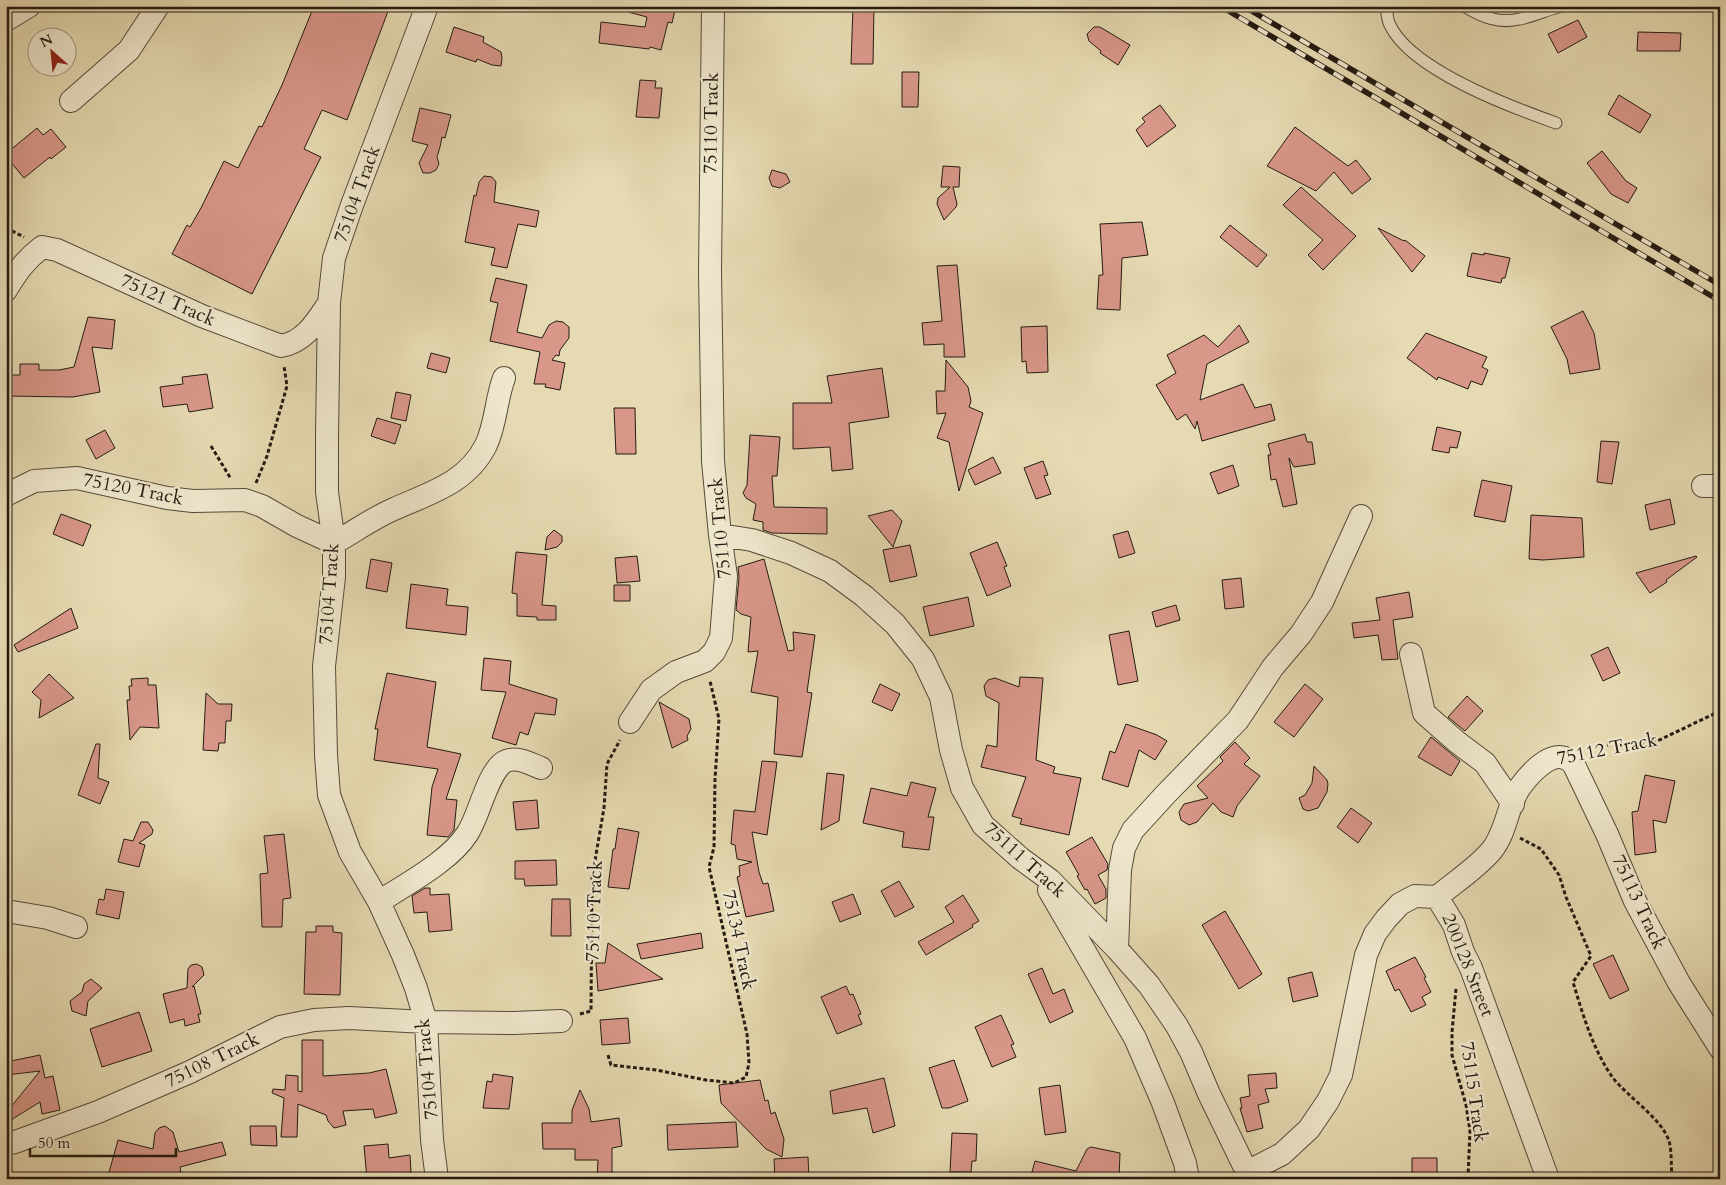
<svg xmlns="http://www.w3.org/2000/svg" width="1726" height="1185" font-family="Cardo,serif">
<rect width="100%" height="100%" fill="#e6dab2"/>
<filter id="stains"><feTurbulence type="fractalNoise" baseFrequency=".004" numOctaves="4"/><feColorMatrix values="0 0 0 0 .2 0 0 0 0 .09 0 0 0 0 .02 0 0 0 .5 -.17"/></filter>
<radialGradient id="worn" r=".72"><stop offset=".6" stop-color="#630" stop-opacity="0"/><stop offset="1" stop-color="#630" stop-opacity=".3"/></radialGradient>
<path fill="#d9978a" stroke="#231b12" d="M314,6H390L347,120L322,110L304,149L321,157L252,294L172,254L187,225L190,227L201,208L224,161L238,168L259,126L262,127L282,85Z
M629,6H676L672,23L668,22L661,50L650,47L649,49L599,43L601,22L645,27L647,17L628,12Z
M853,6H874L873,64H851Z
M1578,20L1587,37L1558,53L1548,34Z
M454,27L484,37L483,42L501,52L502,58L501,66L492,65L477,59L476,62L446,52Z
M1094,27H1100L1130,45L1118,65L1100,53L1101,51L1089,41L1087,34Z
M1638,32L1681,33L1680,51H1637Z
M902,72H919L918,107H902Z
M640,80L656,81L655,88H662L659,118L636,117Z
M1619,95L1651,115L1640,133L1608,114Z
M1160,105L1176,126L1147,147L1136,130L1145,122L1142,118Z
M420,108L451,115L445,138L442,137L440,147L437,157L439,164L436,170L430,173H423L419,163L428,145L412,141Z
M1295,127L1348,166L1356,160L1371,179L1352,194L1334,172L1316,191L1267,166Z
M37,128L43,135L51,129L66,147L51,159L50,157L24,178L9,160L12,157L8,152Z
M1602,151L1626,181L1637,188L1628,203L1611,194L1587,163Z
M943,166L960,167L959,187H953L957,204L956,207L944,220L937,204L938,198L950,187H941Z
M772,170L786,174L790,182L780,188L772,186L769,178Z
M484,176L492,177L496,182L494,202L539,211L536,227L518,224L507,268L491,265L495,248L465,242L474,195L476,196L479,182Z
M1301,187L1356,236L1323,270L1308,255L1323,240L1283,205Z
M1142,222L1148,255L1122,258L1120,310L1097,309L1099,275H1103L1100,224Z
M1230,225L1267,255L1257,267L1220,237Z
M1378,228L1404,241L1405,240L1425,256L1412,272Z
M1472,253L1484,255V253L1510,258L1505,278H1502L1501,283L1467,276Z
M957,265L965,357H944V344L924,345L922,323L942,321L937,266Z
M496,278L527,285L517,332L542,338L549,325L556,321L563,322L569,327V338L560,350L559,356L556,355L552,360L565,363L560,390L545,387L546,384H534L540,352L490,341L498,303L490,301Z
M1583,311L1594,333L1600,369L1570,374L1567,359L1551,327Z
M88,317L115,320L112,349L92,347L100,392L73,397L6,396V375H20V364H39V370H59L74,367Z
M1239,325L1249,342L1207,364L1200,400L1243,384L1255,408L1271,404L1275,420L1202,441L1197,421L1195,429L1186,414L1177,420L1156,385L1176,373L1167,355L1204,335L1218,347Z
M1047,326L1048,372L1027,373L1026,361L1022,362L1021,327Z
M1426,333L1487,357L1482,367L1488,370L1482,385L1471,381L1468,389L1438,377L1437,380L1407,358Z
M431,353L450,358L446,373L427,368Z
M946,360L968,387L971,401L969,407L983,413L959,491L949,442L937,438L946,413L937,414L936,391H945Z
M882,368L889,417L849,423L853,469L832,471L830,447L793,449V403H832L827,376Z
M207,374L213,408L189,412L187,404L163,407L160,387L183,384L182,377Z
M396,392L411,395L406,421L391,418Z
M614,408H635L636,454H616Z
M377,418L401,425L395,444L371,436Z
M1437,427L1461,432L1457,448L1450,447L1449,453L1432,450Z
M105,430L115,448L96,459L86,440Z
M1305,434L1307,442H1312L1315,464L1294,467L1289,458L1297,504L1283,507L1276,479L1271,480L1268,455H1271L1268,444Z
M750,435L780,437L777,476H772L774,507L827,508V534L772,533L763,530V522L753,520L756,504L746,498L743,493L747,485Z
M1601,441L1619,442L1612,484L1597,482Z
M993,457L1001,473L975,485L968,470Z
M1043,461L1048,475L1044,476L1051,494L1036,499L1024,468Z
M1233,465L1239,486L1218,494L1210,473Z
M1482,480L1512,486L1505,522L1474,516Z
M1670,499L1675,524L1650,530L1645,505Z
M892,510L902,521L893,547L868,516Z
M61,514L91,525L83,546L53,534Z
M1531,515L1582,518L1584,557L1543,560L1529,559Z
M554,530L562,536V542L557,547L545,550L547,537Z
M1128,531L1135,553L1119,558L1113,535Z
M997,542L1007,566L1004,567L1011,586L987,596L970,553Z
M910,545L917,576L890,582L883,550Z
M516,552L547,555L542,605L556,606V620H537V617L517,616V594L512,593Z
M637,556L640,581L617,583L615,558Z
M1696,556L1697,557L1666,580L1667,582L1650,593L1636,573Z
M371,559L392,563L387,592L366,588Z
M764,559L788,651L794,650L793,632L815,635L807,692L812,693L802,757L774,754L778,697L751,692L758,651L748,652L751,617L741,614L736,610L739,577L738,567Z
M1241,578L1244,607L1225,609L1222,580Z
M411,584L448,589L446,605L468,607L466,635L406,628Z
M614,585H630V601H614Z
M1409,592L1413,617L1393,620L1398,659L1382,660L1378,635L1354,638L1352,623L1380,620L1376,598Z
M968,597L974,626L930,636L923,607Z
M1176,605L1180,620L1156,627L1152,612Z
M71,608L78,628L18,652L14,645Z
M1129,631L1138,681L1118,685L1109,635Z
M1608,647L1620,673L1603,681L1591,655Z
M484,658L511,661L509,684L557,699L555,715L535,713L528,735L520,732L516,745L492,738L506,692L481,690Z
M387,673L436,682L427,747L461,754L446,799L457,800L454,830L448,837L427,835L432,787L438,769L374,760L378,729H375Z
M49,674L74,698L39,718L41,700L32,692Z
M1020,677L1043,678L1036,760L1055,767L1053,773L1081,778L1069,835L1020,824L1022,819L1012,816L1026,777L981,767L987,745L997,747L999,703L986,696L984,686L988,680L995,678L1019,687Z
M148,678V685H156L159,728L140,727L130,740L127,700H130L129,686H132L131,679Z
M880,684L900,694L892,711L872,702Z
M1305,684L1323,699L1294,737L1274,722Z
M206,693L218,704H232L231,721H226L225,743H219L218,751L203,750Z
M1467,696L1483,711L1465,731L1448,717Z
M659,702L689,719L691,729L687,736L688,740L672,748Z
M1126,724L1157,735L1167,741L1155,760L1139,750L1128,787L1102,779L1110,751L1115,753Z
M1431,737L1460,761L1451,776L1418,757Z
M1235,742L1250,758L1244,764L1260,776L1237,806L1233,817L1221,812L1213,803L1197,822L1189,825L1181,820L1179,812L1184,804L1208,798L1197,786L1223,761L1220,757Z
M96,744H100L98,778L109,782L100,804L78,795Z
M762,761L777,762L767,835L752,832L759,872L763,884L768,883L774,911L746,917L737,877L740,876L739,866L752,862L737,859L735,845L731,844L734,810L755,812Z
M1314,766L1327,780L1328,784L1327,792L1318,808L1308,811L1303,809L1299,798L1305,795L1312,783Z
M827,773L844,775L839,821L821,830Z
M1645,775L1675,781L1666,823L1653,820L1656,852L1635,855L1632,812L1638,811Z
M911,782L936,788L928,817H934L929,850L902,847L904,832L863,823L871,788L907,796Z
M537,800L539,828L516,830L513,802Z
M1351,808L1372,823L1358,843L1337,827Z
M141,822H148L153,830L152,834L139,843L145,845L139,867L118,862L124,839L133,841Z
M618,828L639,832L629,889L608,887L613,849H615Z
M284,834L291,898L283,899L282,927H262L260,874L268,873L264,836Z
M1092,837L1108,864L1107,870L1098,875L1106,889V898L1095,904L1087,889L1085,890L1077,876L1079,875L1066,852Z
M556,860L557,885L525,886L524,879H515V861Z
M899,881L914,907L895,917L881,891Z
M425,888H430V895L449,894L452,930L429,932L427,912L414,913L412,896Z
M106,889L124,892L119,919L96,914L99,899L104,900Z
M853,894L861,914L840,922L832,902Z
M963,895L979,921L972,925L973,927L926,955L918,942L954,922L945,907Z
M552,899H570L571,936H551Z
M1225,911L1262,974L1239,989L1202,925Z
M316,926H333V932L342,933L340,995L304,994L306,932H316Z
M701,933L703,948L641,959L637,944Z
M608,943L663,979L598,991L596,963H605Z
M1613,955L1629,990L1610,999L1593,964Z
M1415,957L1426,977L1424,978L1431,992L1422,997L1426,1005L1411,1012L1399,989L1395,991L1386,971Z
M197,964L202,967L204,975L192,987L194,986L201,1014H198L200,1022L185,1026L184,1019L170,1023L163,994L187,988L188,969L191,965Z
M1042,968L1053,994L1064,989L1073,1012L1050,1023L1028,974Z
M1312,972L1318,996L1293,1002L1288,978Z
M91,979L102,988L88,1001L86,1016L72,1011L70,1001L82,992L84,984Z
M846,986L850,995L853,994L861,1014L858,1015L862,1024L837,1034L821,997Z
M139,1012L152,1051L102,1067L90,1029Z
M1001,1015L1014,1044L1011,1045L1016,1057L992,1067L975,1027Z
M628,1018L630,1043L602,1045L600,1020Z
M302,1040H323V1076L369,1073L386,1069L397,1113L375,1118L373,1109L343,1111L346,1125L334,1128L328,1121L326,1115L298,1104L297,1137H281L284,1098L272,1093L273,1089L285,1090L286,1075L298,1076V1091L302,1092Z
M40,1055L45,1078L53,1076L60,1110L42,1114L40,1102L6,1123V1113L40,1071L6,1075V1062Z
M954,1060L968,1101L949,1108H942L929,1068Z
M1276,1073L1277,1088L1265,1089L1269,1102L1258,1105L1263,1128L1247,1132L1240,1108H1242L1240,1098L1250,1096L1248,1075Z
M493,1074L513,1077L509,1109L483,1108L487,1081L492,1082Z
M884,1078L895,1126L873,1133L867,1108L833,1114L830,1091Z
M760,1080L765,1101L768,1100L771,1114L775,1112L784,1139L782,1157L766,1149L721,1103L719,1085Z
M1060,1085L1066,1132L1045,1135L1039,1088Z
M580,1090L589,1109L591,1122L619,1118L622,1146L612,1148V1179H597L598,1160H575V1149H543L542,1123H572V1110Z
M736,1122L738,1147L668,1150L667,1125Z
M165,1126L173,1132L179,1152L222,1142L226,1155L180,1167L181,1174L172,1175V1179H120L108,1176L118,1140L153,1149L155,1133L159,1128Z
M250,1126H276L277,1146L251,1145Z
M952,1133L977,1134L976,1161H972L971,1172H950Z
M388,1144L389,1158L410,1155L411,1173L394,1174V1179H367L364,1146Z
M1091,1147L1120,1153L1119,1179H1030L1035,1161L1076,1171L1087,1149Z
M808,1157L809,1179H775L774,1159Z
M1412,1158H1437V1179H1412Z"/>
<g fill="none" stroke-linecap="round" stroke-linejoin="round">
<g stroke="#544b3a" stroke-width="13">
<path id="service" d="M1386,6C1387,12 1387,20 1390,25C1411,70 1511,107 1556,123
M1464,6C1482,17 1499,24 1520,19C1535,16 1548,9 1562,6"/>
</g>
<g stroke="#544b3a" stroke-width="24">
<path id="minor" d="M427,6L352,205L334,258L329,303L327,435V492L334,543V577L324,666L326,755L329,795L350,852L379,902L403,955L416,988L426,1022L432,1140L437,1179
M6,20L29,6
M71,101L129,50L158,6
M6,290C17,272 25,260 42,247L57,250L202,316L281,346C305,342 316,322 329,303
M1703,486H1720
M6,495L34,481L77,478L167,498L193,501L245,500L262,506L297,526L334,543C354,532 373,518 394,509C430,493 467,483 486,445C496,424 496,399 504,378
M720,535L752,540L791,553L830,571L864,596L895,624L923,659L941,697L951,750L962,788L983,825L1020,858L1050,880L1117,949L1149,985L1177,1026L1191,1052L1209,1094L1247,1172V1179
M1411,654L1424,713L1457,742L1485,763L1513,804
M630,722L651,690L676,672L705,661L714,652L721,638L726,576L720,535L713,461L710,272L713,6
M1049,890L1135,1038L1163,1103L1185,1163L1188,1179
M1437,897C1455,882 1477,868 1492,850C1507,831 1507,806 1520,787C1531,772 1557,743 1574,765L1607,834L1635,901L1679,983L1720,1048
M379,902C406,884 450,861 467,834C479,817 487,773 504,762C516,755 530,764 541,768
M6,911L48,918L76,927
M1117,949L1120,870L1124,848L1133,830L1165,795L1238,720L1273,667L1301,634L1322,602L1361,516
M6,1144L15,1142L98,1112L190,1072L280,1027L314,1020L349,1018L426,1022L514,1023L561,1021
M1247,1172L1282,1154L1309,1129L1328,1101L1341,1075L1366,955L1375,934L1386,919L1400,904L1415,896L1437,897L1454,925L1463,952L1471,968L1548,1179"/>
</g>
<path stroke="#231b12" stroke-width="3" stroke-dasharray="4 2.5" stroke-linecap="butt" d="M6,228L24,237
M211,446L231,479
M256,483L267,456L287,386L284,366
M1588,749L1607,745L1651,744L1720,711
M1520,838L1541,849L1559,875L1566,897L1591,956L1573,982C1583,1015 1593,1050 1613,1078C1628,1097 1662,1119 1669,1141C1672,1151 1671,1168 1672,1179
M1456,989L1452,1032V1055L1466,1105L1470,1131L1468,1177
M580,1014L591,1011L592,878L604,808L607,764L620,740
M608,1055L611,1065L656,1070L706,1080L734,1083L746,1077L749,1063L747,1034L709,867L714,847L715,779L719,719L710,681"/>
<use href="#service" stroke="#efe7cd" stroke-width="11"/>
<use href="#minor" stroke="#efe7cd" stroke-width="22"/>
<g stroke="#231b12" stroke-width="5.5">
<path id="rail" d="M1220,6L1720,301
M1243,6L1720,285"/>
</g>
<use href="#rail" stroke="#efe7cd" stroke-width="4" stroke-dasharray="11" stroke-linecap="butt"/>
</g>
<g text-anchor="middle" dominant-baseline="central" stroke-width="4.5" stroke-linejoin="round" paint-order="stroke">
<g font-size="19" fill="#231b12" stroke="#efe7cd">
<text transform="translate(711 123) rotate(-89)">75110 Track</text>
<text transform="translate(357 194) rotate(-70)">75104 Track</text>
<text transform="translate(168 300) rotate(24)">75121 Track</text>
<text transform="translate(133 489) rotate(11)">75120 Track</text>
<text transform="translate(720 528) rotate(-95)">75110 Track</text>
<text transform="translate(329 594) rotate(-86)">75104 Track</text>
<text transform="translate(1607 749) rotate(-11)">75112 Track</text>
<text transform="translate(1025 860) rotate(42)">75111 Track</text>
<text transform="translate(1639 902) rotate(65)">75113 Track</text>
<text transform="translate(594 911) rotate(-88)">75110 Track</text>
<text transform="translate(739 940) rotate(78)">75134 Track</text>
<text transform="translate(1468 965) rotate(68)">200128 Street</text>
<text transform="translate(212 1060) rotate(-26)">75108 Track</text>
<text transform="translate(427 1069) rotate(-95)">75104 Track</text>
<text transform="translate(1474 1092) rotate(82)">75115 Track</text>
</g>
</g>
<rect width="1726" height="1185" fill="none" stroke="#e6dab2" stroke-width="25"/>
<rect x="8" y="8" width="1711" height="1170" fill="none" stroke="#231b12" stroke-width="2.5"/>
<rect x="12" y="12" width="1701" height="1160" fill="none" stroke="#231b12"/>
<g transform="translate(52 52) rotate(333)"><circle r="24" fill="#efe7cd" stroke="#9d9582"/>
<path d="M0-4L9 19L0 12L-9 19Z" fill="#8f2418"/>
<text y="-8" font-size="14" font-weight="bold" text-anchor="middle" fill="#231b12">N</text>
</g>
<path d="M30 1148v8h146v-8" fill="none" stroke="#231b12" stroke-width="2.5"/>
<text x="38" y="1148" font-size="15" fill="#231b12" stroke="#efe7cd" stroke-width="4" paint-order="stroke">50 m</text>
<rect width="100%" height="100%" filter="url(#stains)"/>
<rect width="100%" height="100%" fill="url(#worn)"/>
</svg>
